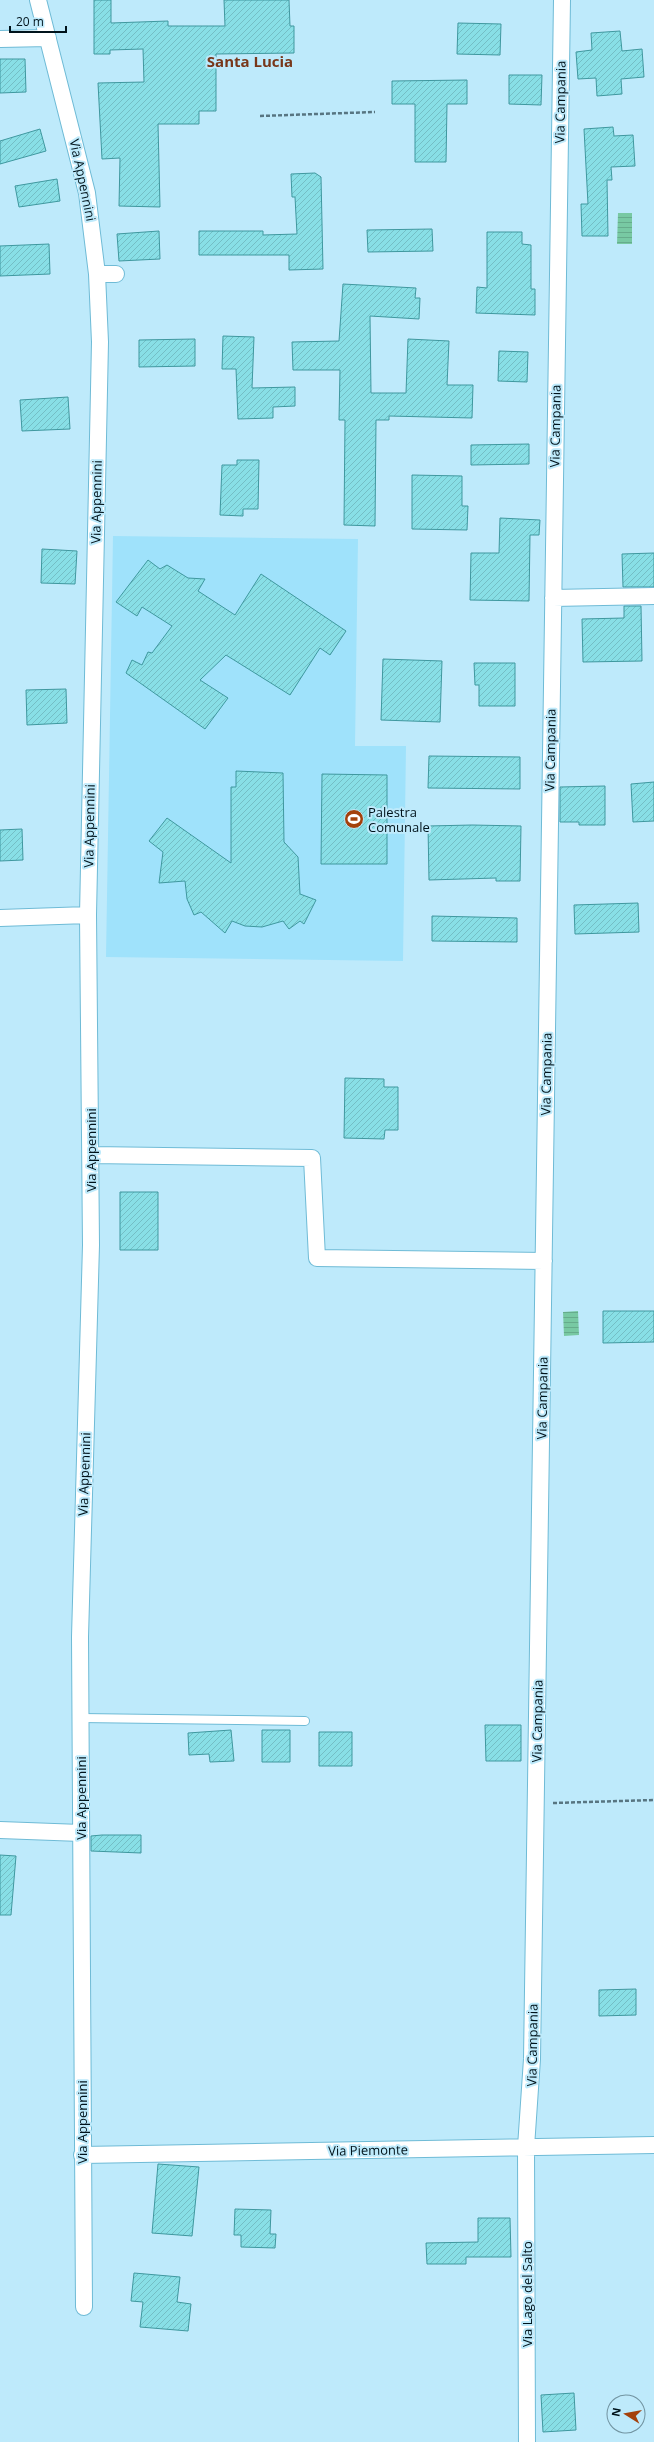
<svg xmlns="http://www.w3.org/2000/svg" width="654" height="2442" font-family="'Open Sans',sans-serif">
<defs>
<pattern id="water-rules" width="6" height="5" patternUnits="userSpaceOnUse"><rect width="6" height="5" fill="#78c9a3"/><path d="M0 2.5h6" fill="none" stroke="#66ac8c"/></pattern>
<pattern id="building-hatch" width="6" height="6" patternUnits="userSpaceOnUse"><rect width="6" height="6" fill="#88dfe6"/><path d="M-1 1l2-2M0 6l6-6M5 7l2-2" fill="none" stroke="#74bec5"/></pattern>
</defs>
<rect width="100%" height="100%" fill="#beeafb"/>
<path fill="#9fe2fb" d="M113,536L358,539L355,746H406L403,961L106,957Z"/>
<path fill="url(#water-rules)" d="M618,213H632V244H617Z
M578,1311L579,1335L564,1336L563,1312Z"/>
<path fill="url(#building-hatch)" stroke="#3f989f" d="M94,0H111V23L168,21V26H225L224,0H289L290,26H294V53L216,54V111H199V124H158L160,207L119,206L120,158L102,159L98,83L144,82L143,49L110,50V54H94Z
M458,23L501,24L500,55L457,54Z
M620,31L622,51L642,49L644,77L621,79L622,94L597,96L596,78L578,79L576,52L592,50L591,33Z
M0,59H25L26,92L0,93Z
M509,75H542L541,105L509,104Z
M467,80V104H447L446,162H415V104H392V81Z
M613,127L614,136L633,135L635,166L611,167L612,180H607L608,236H582L581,204H588L584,129Z
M40,129L46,151L0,164V141Z
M315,173L321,177L323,269L289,270V255H199V231H263V235L297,234L295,197H292L291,174Z
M57,179L60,201L19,207L15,186Z
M432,229L433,251L368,252L367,230Z
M159,231L160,259L119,261L117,234Z
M487,232H522V244L531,245V289H535V315L476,313L477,287L487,288Z
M49,244L50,274L0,276V246Z
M343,284L416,288L415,298H420L419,319L370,316L371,393H406L408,339L449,341L447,385H473L472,418L389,416V420H376L375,526L344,525L345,420H339L340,370H293L292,342L339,341Z
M223,336L254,337L252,388L295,387V406L273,407V418L238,419L236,369H222Z
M195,339V366L139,367V340Z
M499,351L528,352L527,382L498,381Z
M68,397L70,429L22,431L20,400Z
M529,444V464L471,465V445Z
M237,460H259L258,509H243V516L220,515L222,465H237Z
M412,475L462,476V506H468L467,530L412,529Z
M500,518L540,520L539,535H530L529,601L470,600L471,553H499Z
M42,549L77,551L75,584L41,583Z
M654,553V587H623L622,554Z
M148,560L160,569L167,565L188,578L205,579L198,591L235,615L261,574L346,631L330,655L320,648L290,695L226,655L200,680L228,698L205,729L126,673L132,660L142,665L148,652L152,653L172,626L142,607L137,616L116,602Z
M624,606H641L642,661L583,662L582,619L624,618Z
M383,659L442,661L440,722L381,720Z
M474,663H515V706H479V685H475Z
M66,689L67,723L27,725L26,690Z
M429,756L520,757V789L428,788Z
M236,771L283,773L284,842L298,857L300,894L316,900L304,924L300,921L289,929L283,921L262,927L245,926L232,921L225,933L201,912L194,915L187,899L185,881L159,883L163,852L149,841L167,818L231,863V787H236Z
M322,774L387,775V864H321Z
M654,782V821L633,822L631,784Z
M605,786V825H579V822H560V787Z
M472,825L521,826L520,881H496V878L429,880L428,826Z
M22,829L23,860L0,861V830Z
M638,903L639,932L575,934L574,905Z
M432,916L517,918V942L432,941Z
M345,1078L384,1079V1087H398V1130H385L384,1139L344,1138Z
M120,1192H158V1250H120Z
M603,1311H654V1342L603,1343Z
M485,1725H521V1761H486Z
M231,1730L234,1761L210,1762L209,1754L189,1755L188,1733Z
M262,1730H290V1762H262Z
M319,1732H352V1766H319Z
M102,1835H141V1853L91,1851V1836Z
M0,1855L16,1856L11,1915H0Z
M636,1989V2015L599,2016V1990Z
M158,2164L199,2167L192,2236L152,2233Z
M235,2209L271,2210L270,2234H276L275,2248L241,2247V2235H234Z
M478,2218H510L511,2257H466V2264H427L426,2243L478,2242Z
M134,2273L180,2277L177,2302L191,2304L188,2331L140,2327L143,2302L131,2301Z
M574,2393L576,2430L543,2432L541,2395Z"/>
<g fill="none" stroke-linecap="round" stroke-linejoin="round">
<g stroke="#6fbbd6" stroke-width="10">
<path id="lane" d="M81,1718L305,1721"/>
</g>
<g stroke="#6fbbd6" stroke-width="18">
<path id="street" d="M38,0L87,193L97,274L100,342L88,915L91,1245L80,1637L84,2307
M0,39L48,38
M97,274H116
M553,598L654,596
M0,918L88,915
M91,1155L312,1158L317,1258L544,1261
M0,1830L81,1833
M82,2155L654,2145
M527,2442L526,2147L532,2059L562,0"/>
</g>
<path stroke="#577581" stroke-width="2.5" stroke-dasharray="4 2" stroke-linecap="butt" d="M260,116L375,112
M553,1803L654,1800"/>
<use href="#lane" stroke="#fff" stroke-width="8"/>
<use href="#street" stroke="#fff" stroke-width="16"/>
</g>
<defs>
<g id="stadium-disc" transform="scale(1)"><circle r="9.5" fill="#a4410b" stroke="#beeafb"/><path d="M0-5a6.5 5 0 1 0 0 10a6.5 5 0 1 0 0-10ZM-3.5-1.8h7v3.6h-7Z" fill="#fff"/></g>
</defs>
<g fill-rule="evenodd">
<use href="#stadium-disc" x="354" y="819"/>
</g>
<g text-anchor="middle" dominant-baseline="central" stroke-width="4" stroke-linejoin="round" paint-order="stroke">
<g font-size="13" fill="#00131b" stroke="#beeafb">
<text transform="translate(560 102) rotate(-89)">Via Campania</text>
<text transform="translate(83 180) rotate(78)">Via Appennini</text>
<text transform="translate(555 426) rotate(-89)">Via Campania</text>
<text transform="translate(96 502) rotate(-89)">Via Appennini</text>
<text transform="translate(550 750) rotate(-89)">Via Campania</text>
<text transform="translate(89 826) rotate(-89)">Via Appennini</text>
<text transform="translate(546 1074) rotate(-89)">Via Campania</text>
<text transform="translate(91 1150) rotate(-90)">Via Appennini</text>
<text transform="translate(542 1398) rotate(-89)">Via Campania</text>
<text transform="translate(84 1474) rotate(-88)">Via Appennini</text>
<text transform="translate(537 1721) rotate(-89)">Via Campania</text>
<text transform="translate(81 1798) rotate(-90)">Via Appennini</text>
<text transform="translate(532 2045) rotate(-89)">Via Campania</text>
<text transform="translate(82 2122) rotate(-90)">Via Appennini</text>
<text transform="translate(368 2150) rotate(-1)">Via Piemonte</text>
<text transform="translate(527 2294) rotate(-90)">Via Lago del Salto</text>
</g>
<g font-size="13" fill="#00131b" stroke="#beeafb" text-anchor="start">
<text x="368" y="812">Palestra<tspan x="368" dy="15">Comunale</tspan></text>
</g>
<g font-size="15" font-weight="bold" fill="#78371a" stroke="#beeafb">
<text x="250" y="61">Santa Lucia</text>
</g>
</g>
<g transform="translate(626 2414) rotate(281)"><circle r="19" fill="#beeafb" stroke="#7294a1"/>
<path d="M0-3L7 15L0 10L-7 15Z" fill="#a4410b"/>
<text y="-6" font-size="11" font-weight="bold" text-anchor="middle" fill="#00131b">N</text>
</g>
<path d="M10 26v6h56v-6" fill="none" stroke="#00131b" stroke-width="2"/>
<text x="16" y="26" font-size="12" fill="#00131b" stroke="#beeafb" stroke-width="3" paint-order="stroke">20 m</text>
</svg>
